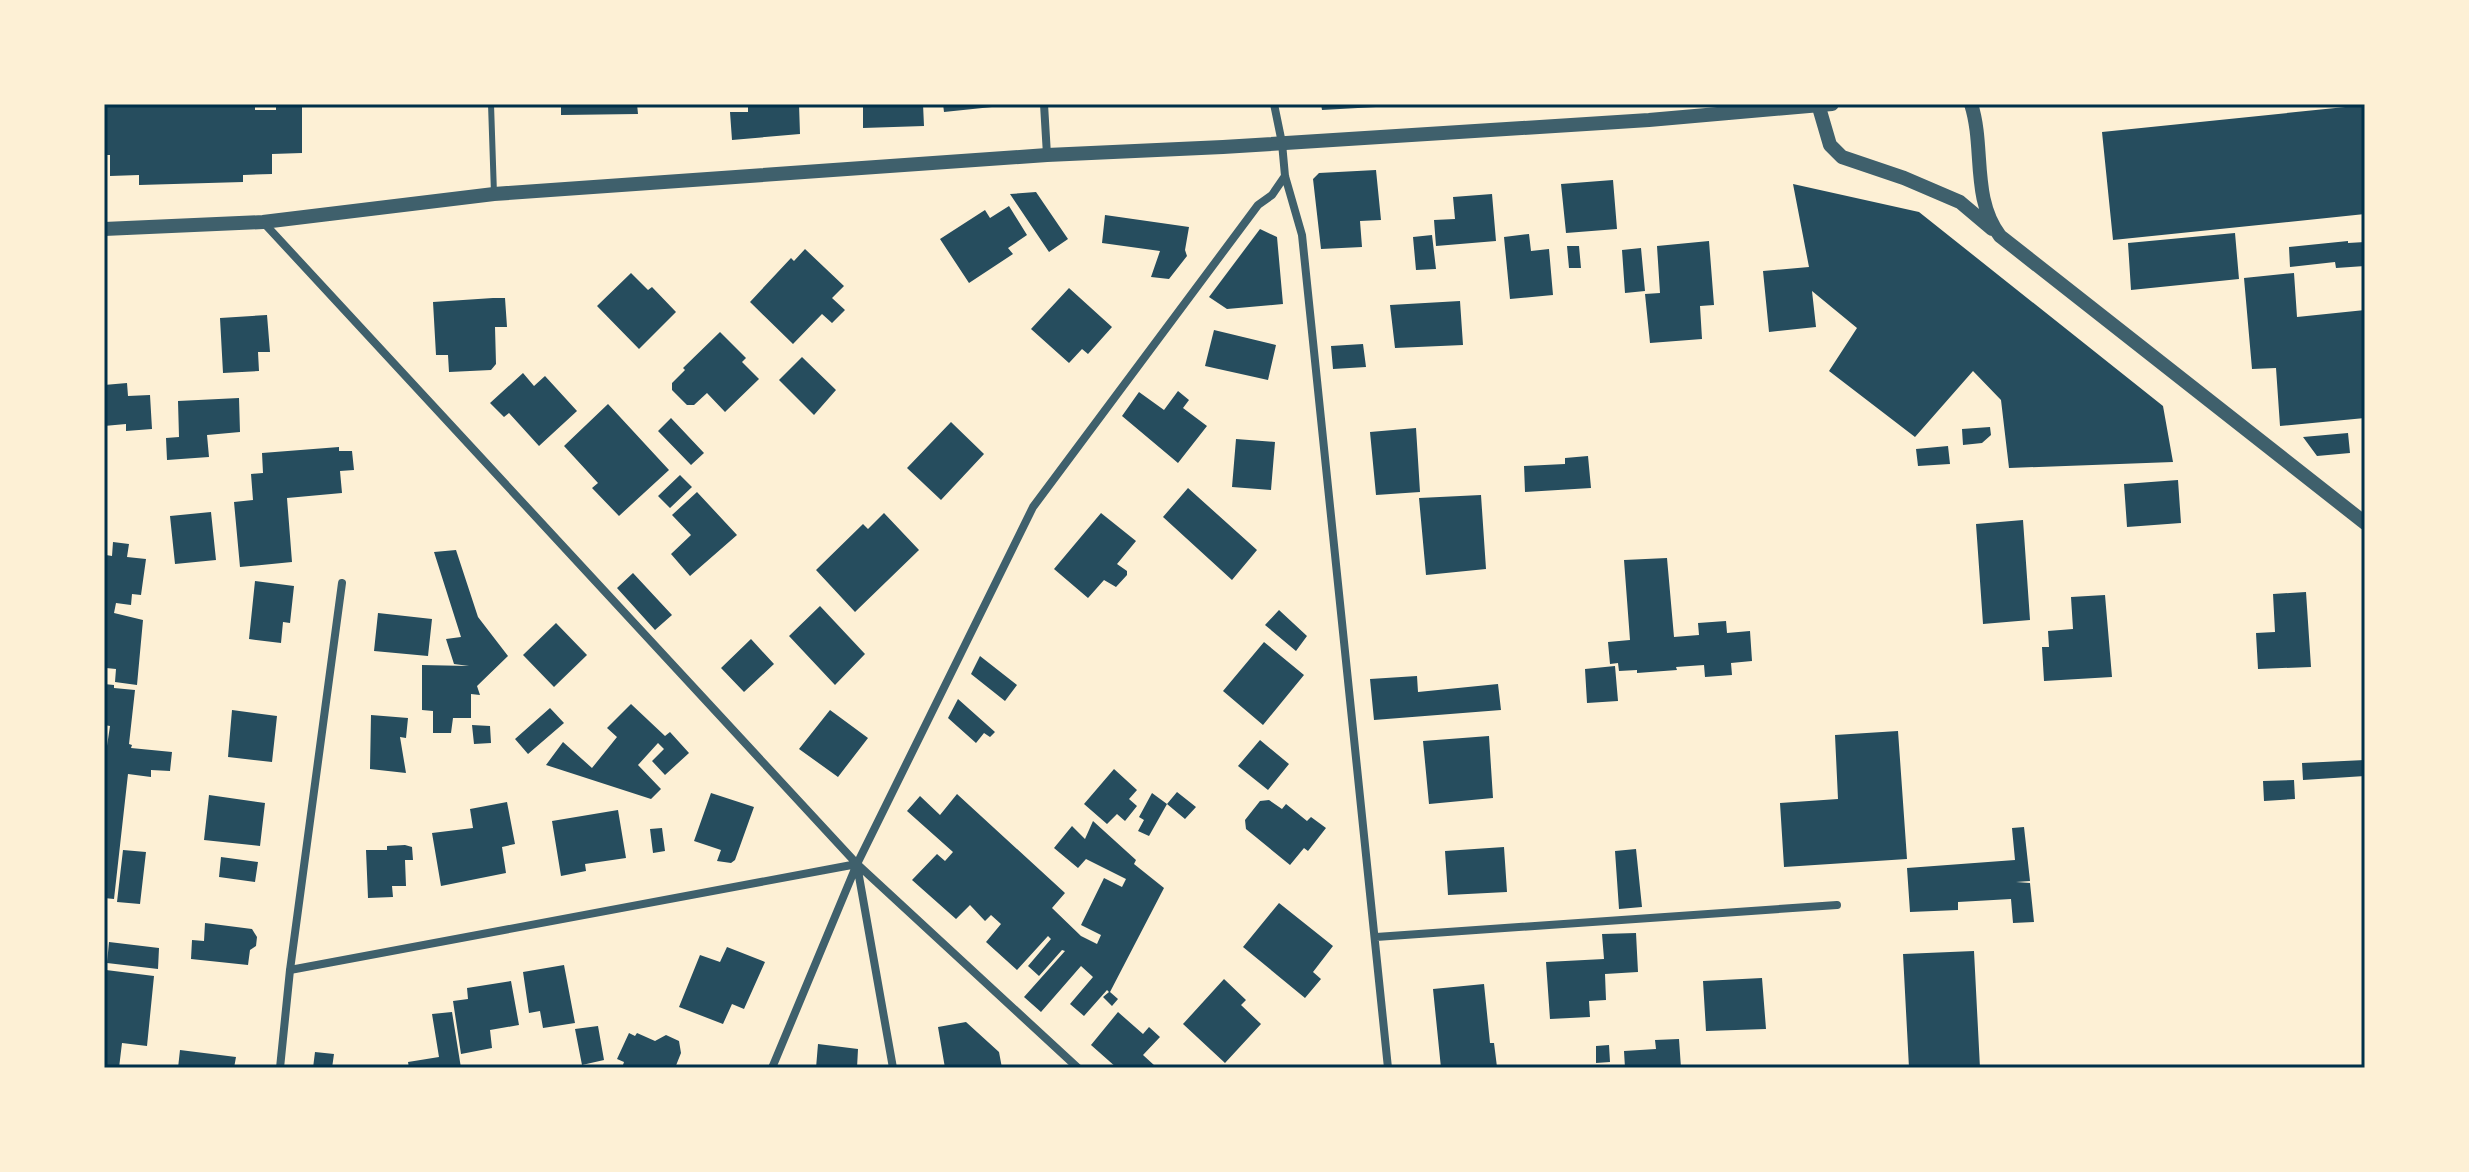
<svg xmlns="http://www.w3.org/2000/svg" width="2469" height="1172" font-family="Manrope,sans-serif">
<rect width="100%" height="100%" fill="#fdf0d5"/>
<path fill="#264d5e" d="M104,104H255V110H276V104H302V153L272,154V174L243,175V182L139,185V175L110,176V155H104Z
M561,104H637L638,114L561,115Z
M748,104H799L800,134L732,140L730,112H748Z
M863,104H923L924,126L863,128Z
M943,104H992V107L944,112Z
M1321,104H1394V106L1322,110Z
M2365,105V214L2113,240L2102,132Z
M1376,170L1381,220L1360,221L1362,247L1321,249L1313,179L1319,173Z
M1613,180L1617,229L1566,233L1561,184Z
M1793,184L1919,212L2163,406L2173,462L2009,468L2001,400L1973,371L1915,437L1829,371L1857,328L1812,291L1816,327L1769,332L1763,271L1809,267Z
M1036,192L1068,239L1049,252L1010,194Z
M1492,194L1496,241L1436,246L1434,220L1455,219L1453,197Z
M1009,206L1027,235L1008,248L1013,254L969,283L940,239L985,210L990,218Z
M1105,215L1189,227L1185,250L1187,256L1169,279L1151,277L1160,251L1102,243Z
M1260,229L1277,237L1283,304L1227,309L1209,297Z
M2235,233L2239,279L2131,290L2128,243Z
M1529,234L1531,251L1549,249L1553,295L1510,299L1504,237Z
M1432,235L1436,269L1416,270L1413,237Z
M1709,241L1714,305L1700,306L1702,339L1650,343L1645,294L1660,293L1657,246Z
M2348,241V243L2365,242V266L2336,268L2335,262L2290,267L2289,247Z
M1567,246H1579L1581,268H1569Z
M1641,248L1645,291L1625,293L1622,250Z
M805,249L844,286L832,298L845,310L832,323L822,314L793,344L750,302L791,258L794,261Z
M631,273L648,290L652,287L676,312L639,349L597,306Z
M2294,273L2297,317L2365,310V418L2280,426L2276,368L2252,369L2244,278Z
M1069,288L1112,327L1088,354L1082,349L1069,363L1031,329Z
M493,298H505L507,327H495L496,364L491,370L449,372L448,355H436L433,302Z
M1460,301L1463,345L1395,348L1390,305Z
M267,315L270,352H258L259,371L223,373L220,318Z
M1214,330L1276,345L1268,380L1205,366Z
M720,332L746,358L742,362L759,379L725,412L707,393L694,405H687L672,390V383L685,370L683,368Z
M1363,344L1366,367L1333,369L1331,346Z
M802,357L836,390L814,415L779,380Z
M523,373L534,386L545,376L577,411L539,446L509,413L504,417L490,403Z
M127,383L128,396L150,395L152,429L126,431V424L104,426V385Z
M1178,391L1189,400L1183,408L1207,426L1178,463L1122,416L1139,392L1164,410Z
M239,398L240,432L207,435L209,457L167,460L166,438L179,437L178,401Z
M608,404L669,470L619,516L592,488L598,483L564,446Z
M671,418L704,453L691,465L658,431Z
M951,422L984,454L941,500L907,468Z
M1990,427L1991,435L1982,443L1963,445L1962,429Z
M1416,428L1420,492L1376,495L1370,432Z
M2348,433L2350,453L2317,456L2303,437Z
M1236,439L1275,442L1271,490L1232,487Z
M1948,446L1950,464L1918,466L1916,449Z
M339,447V451H352L354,470L340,471L342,493L287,498L292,562L240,567L234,502L253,500L251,474L263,473L262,453Z
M1588,456L1591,488L1525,492L1524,466L1565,464V458Z
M680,475L692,487L670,508L658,496Z
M2178,480L2181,523L2127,527L2124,484Z
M1188,488L1257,550L1232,580L1163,517Z
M697,492L737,535L690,576L671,554L691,535L672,515Z
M1481,495L1486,569L1426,575L1419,498Z
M211,512L216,560L175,564L170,516Z
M884,513L919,550L855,612L816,570L863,524L868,529Z
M1101,513L1136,541L1117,564L1127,571V575L1116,587L1104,580L1088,598L1054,569Z
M2023,520L2030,620L1983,624L1976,524Z
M113,542L129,544L127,557L146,559L141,595L132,594L131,605L116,603L114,613L143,620L137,685L115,682L116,669L106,668L104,569L106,555L112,556Z
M456,550L478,617L508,656L477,686L480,695L471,694V718H453L451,733H433V711L422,710V665L469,666L454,664L446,639L461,637L434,552Z
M1667,558L1674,637L1699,635L1698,623L1726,621L1727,633L1750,631L1752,661L1731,663L1732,675L1705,677L1704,665L1676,667L1677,670L1637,673V670L1619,671L1618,663L1610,664L1608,642L1630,640L1624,560Z
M633,573L672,615L655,630L617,588Z
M255,581L294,586L290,623L283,622L281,643L249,639Z
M2306,592L2311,667L2258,669L2256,633L2275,632L2273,594Z
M2105,595L2112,677L2044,681L2042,647H2049L2048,631L2073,629L2071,597Z
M820,606L865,654L835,685L789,636Z
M1279,610L1307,636L1296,651L1265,625Z
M378,613L432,619L428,656L374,651Z
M556,623L587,655L554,687L523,655Z
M751,639L774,664L744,692L721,668Z
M1264,642L1304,675L1263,725L1223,691Z
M980,656L1017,685L1005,701L971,674Z
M1615,666L1618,701L1587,703L1585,669Z
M1417,676L1418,692L1498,684L1501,710L1374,720L1370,679Z
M104,684L114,685V688L135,690L129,744L132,745L131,748L172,752L170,771L151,770V777L128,774L114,899L104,898V766L110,726L104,725Z
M958,699L995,732L990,737L984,733L976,743L948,718Z
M631,704L665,736L670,732L689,753L665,775L652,761L664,749L658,743L638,765L661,789L651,799L546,765L563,742L592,768L617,737L607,728Z
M550,708L564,723L528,754L515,739Z
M232,710L277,716L272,762L228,757Z
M830,710L868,738L838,777L799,749Z
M371,715L408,718L406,738L400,737L406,773L370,769Z
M472,725L490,726L491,743L474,744Z
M1898,731L1907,859L1784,867L1780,803L1838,799L1835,735Z
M1489,736L1493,798L1429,804L1423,741Z
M1260,740L1289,764L1268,790L1238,766Z
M2365,760V776L2303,780L2302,763Z
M1114,769L1137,790L1129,799L1137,806L1125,821L1117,814L1107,824L1084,804Z
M2294,780L2295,799L2264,801L2263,781Z
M1177,792L1196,807L1185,819L1167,804Z
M711,793L754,807L735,860L731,863L717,861L721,850L694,841Z
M1152,793L1167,804L1149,836L1138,831L1144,820L1139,817Z
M957,794L1065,893L1052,908L1081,936L1097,944L1101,935L1081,925L1104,878L1122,887L1126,879L1086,859L1078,868L1054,848L1072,826L1085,839L1093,821L1136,860L1134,864L1164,888L1110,992L1118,999L1112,1006L1103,997L1109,992L1107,990L1084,1016L1070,1004L1093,977L1081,966L1041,1012L1024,997L1065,951L1062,950L1039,976L1028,966L1051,939L1048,936L1017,970L986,942L1001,924L991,915L985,921L970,905L956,919L912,880L937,854L945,861L953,852L907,811L920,796L940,815Z
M209,795L265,803L260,846L204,840Z
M1269,800L1282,809L1286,804L1307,821L1311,817L1326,828L1308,851L1304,848L1290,865L1246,829L1245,820L1260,801Z
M507,802L515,844L502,847L506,873L441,886L432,833L473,828L470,809Z
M618,810L626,858L585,864L586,871L561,876L552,821Z
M2024,827L2030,881L2016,882L2030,883L2034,922L2013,923L2011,899L1958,902V910L1910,912L1907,868L2015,860L2012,828Z
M662,828L665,851L653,853L650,829Z
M405,845L412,847L413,860H405L406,886H392L393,897L368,898L366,850H387V846Z
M1504,847L1507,892L1448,895L1445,851Z
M1636,849L1642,907L1619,909L1615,851Z
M123,850L146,852L140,904L117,902Z
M221,857L258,862L255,882L219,877Z
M1279,903L1333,946L1313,972L1321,979L1305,998L1243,947Z
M205,923L252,929L257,937L256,946L250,950L248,965L191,959L192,940L204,941Z
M1636,933L1638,972L1605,974L1606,1000L1589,1001L1590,1017L1550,1019L1546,962L1604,959L1602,934Z
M109,942L159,948L158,969L107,963Z
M727,947L765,962L744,1009L732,1004L723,1024L679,1007L700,955L720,962Z
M1974,951L1980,1068H1909L1903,954Z
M564,965L575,1023L543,1028L540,1011L529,1013L523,972Z
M106,970L154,976L147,1046L122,1043L119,1068H104Z
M1762,978L1766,1029L1706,1031L1703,981Z
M1224,979L1246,1000L1241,1005L1261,1024L1225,1063L1183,1024Z
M511,981L519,1025L490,1030L492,1048L461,1054L453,1001L468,999L467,988Z
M1484,984L1490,1043H1494L1497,1067L1441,1068L1433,989Z
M452,1012L461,1068H409L408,1062L439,1057L432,1014Z
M1118,1012L1143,1034L1149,1027L1160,1037L1143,1055L1155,1066L1153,1068H1117L1091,1045Z
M966,1022L999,1052L1002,1068H945L938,1027Z
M598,1026L604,1060L582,1065L575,1029Z
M629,1033L635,1036L637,1033L655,1041L666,1035L679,1041L681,1053L675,1068H622L624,1062L617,1059Z
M1679,1039L1681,1068H1625L1624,1051L1656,1049L1655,1040Z
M818,1044L858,1049L857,1068H816Z
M1609,1045L1610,1062L1596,1063V1046Z
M180,1050L236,1057L234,1068H178Z
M315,1052L334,1054L332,1068H313Z"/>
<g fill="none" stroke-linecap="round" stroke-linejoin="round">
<path stroke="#3f606c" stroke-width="6" d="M491,104L494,194"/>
<path stroke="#3f606c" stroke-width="8" d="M1044,104L1047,155
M1274,104L1282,143L1285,176L1302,235L1388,1068
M263,222L857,864L1078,1068
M857,865L893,1068
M1376,937L1837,905
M290,970L857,864
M280,1068L290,970L342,583
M772,1068L857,864L1033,507L1258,205L1272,195L1285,176"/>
<path stroke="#3f606c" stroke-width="14" d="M1818,104L1830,145L1842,157L1904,178L1960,202L1992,229
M1971,104C1985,147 1971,198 2000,236L2365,523
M104,229L263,222L494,194L1047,155L1223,147L1649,120L1832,104"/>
</g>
<rect width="2469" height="1172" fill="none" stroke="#fdf0d5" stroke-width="212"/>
<rect x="106" y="106" width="2257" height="960" fill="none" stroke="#003049" stroke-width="3"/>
</svg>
